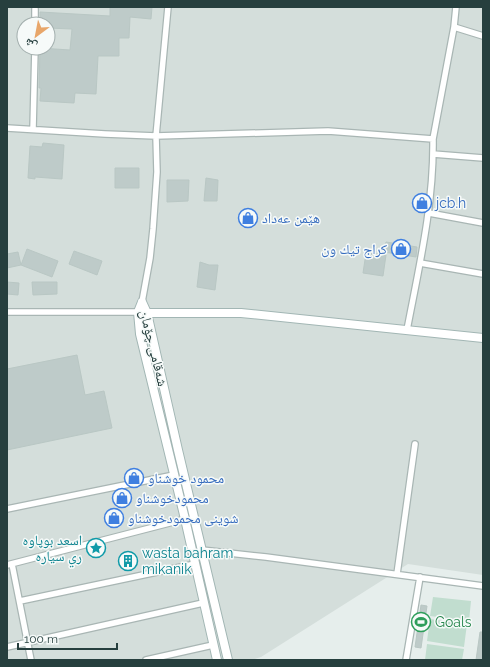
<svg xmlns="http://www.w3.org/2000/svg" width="490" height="667" font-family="Raleway,'Noto Naskh Arabic',sans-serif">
<rect width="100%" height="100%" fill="#e6eeec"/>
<path fill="#d4dedb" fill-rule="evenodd" d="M7,7H483V575L408,564L261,657L252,660H7ZM24,24H48V48H24Z"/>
<path fill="#c1ddcf" d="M433,597L471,601L469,621L430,616Z
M430,619L467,624L464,647L427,641Z
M427,644L464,649L462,660H425Z"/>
<path fill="#becbc9" stroke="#b9c7c4" d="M110,7H152L151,19L130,17L129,38H119V56H98L96,94L75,93L74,103L40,101L41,88H39L40,48L70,50L72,29L48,28V24H40V12L110,16Z
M43,143L64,145L62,179L35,177V179L28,178L30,146L42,147Z
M115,168H139V188H115Z
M206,178L218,180L217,201H204Z
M167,180H189L188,201L167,202Z
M386,242L417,247L416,257L384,252Z
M27,249L58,261L52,277L21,265Z
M74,251L102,261L97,275L69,264Z
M18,252L21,265L7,268V254Z
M366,253L386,255L383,276L363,273Z
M200,262L209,265H218L215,290L197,287Z
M7,282L19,283L18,295L7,294Z
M32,282H57V294L33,295Z
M77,355L85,395L104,391L112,428L7,450V369Z
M131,556L133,564L126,567L124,558Z
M421,605L427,606L421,648L415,647Z
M480,632H483V660H476Z"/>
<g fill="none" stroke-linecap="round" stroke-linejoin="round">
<g stroke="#a9b6b4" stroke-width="8">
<path id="street" d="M35,24V9
M454,27L483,36
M7,128L105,134L156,136L328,131L433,139
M33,129L35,48
M433,154L483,158
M429,213L483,223
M420,263L483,274
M142,302L150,258L153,229L157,172L156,136L168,7
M7,312H141
M407,330C419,267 434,204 433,139L454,27L456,7
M7,509L174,475
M202,550L266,557L483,586
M12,564L31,660
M7,565L185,519
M397,574L415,444
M20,601L195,564
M7,647L203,603
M146,660L213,645
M406,660L420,577"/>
</g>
<g stroke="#a2b6b4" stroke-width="10">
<path id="secondary" d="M142,302L147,313L178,450L228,660
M142,302L138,312L140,334L185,519L217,660
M147,313H241L483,338"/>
</g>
<use href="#street" stroke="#fff" stroke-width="5.5"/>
<use href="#secondary" stroke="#fff" stroke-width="8"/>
</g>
<defs>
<g id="shop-ring" transform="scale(1)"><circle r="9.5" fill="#f6faf9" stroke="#3f7fe0" stroke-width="1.5"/><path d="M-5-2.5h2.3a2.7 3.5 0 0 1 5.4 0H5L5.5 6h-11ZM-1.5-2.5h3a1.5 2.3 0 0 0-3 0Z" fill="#3f7fe0"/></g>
<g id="sight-ring" transform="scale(1)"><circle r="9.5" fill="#f6faf9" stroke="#0f9aa8" stroke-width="1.5"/><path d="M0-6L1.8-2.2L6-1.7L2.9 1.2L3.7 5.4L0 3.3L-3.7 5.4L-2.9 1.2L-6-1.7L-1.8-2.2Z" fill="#0f9aa8"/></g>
<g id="building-ring" transform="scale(1)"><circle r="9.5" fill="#f6faf9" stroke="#0f9aa8" stroke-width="1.5"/><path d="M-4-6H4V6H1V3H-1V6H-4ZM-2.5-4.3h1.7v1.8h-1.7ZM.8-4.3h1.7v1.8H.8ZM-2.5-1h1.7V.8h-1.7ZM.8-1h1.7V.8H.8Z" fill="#0f9aa8"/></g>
<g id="stadium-ring" transform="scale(1)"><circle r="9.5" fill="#f6faf9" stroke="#2e9e5b" stroke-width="1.5"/><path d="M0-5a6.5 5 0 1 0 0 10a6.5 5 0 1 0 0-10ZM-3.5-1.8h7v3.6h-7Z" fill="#2e9e5b"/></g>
</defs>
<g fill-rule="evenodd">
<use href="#shop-ring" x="422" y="203"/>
<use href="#shop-ring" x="248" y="218"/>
<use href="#shop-ring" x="401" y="249"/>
<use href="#shop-ring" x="134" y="478"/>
<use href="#shop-ring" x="122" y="498"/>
<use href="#shop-ring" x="114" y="518"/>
<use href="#sight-ring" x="96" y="548"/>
<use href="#building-ring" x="128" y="561"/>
<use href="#stadium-ring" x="421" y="622"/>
</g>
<g text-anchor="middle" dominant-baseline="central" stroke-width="3" stroke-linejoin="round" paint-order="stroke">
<g font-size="14" fill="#366cbe" stroke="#f6faf9" text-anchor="start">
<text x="436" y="203">jcb.h</text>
<text x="262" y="218">هێمن عەداد</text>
<text x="387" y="249" text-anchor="end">كراج تيك ون</text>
<text x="148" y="478">محمود خوشناو</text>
<text x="136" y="498">محمودخوشناو</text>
<text x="128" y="518">شوينى محمودخوشناو</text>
</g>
<g font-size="14" fill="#263f3e" stroke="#f6faf9">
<text transform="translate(154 348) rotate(76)">شەقامی چۆمان</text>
</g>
<g font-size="14" fill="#0d838f" stroke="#f6faf9" text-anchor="end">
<text x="82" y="540">اسعد بوپاوه<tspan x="82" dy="16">ري سياره</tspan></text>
<text x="142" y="553" text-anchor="start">wasta bahram<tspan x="142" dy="16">mikanik</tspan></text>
</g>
<g font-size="14" fill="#27864d" stroke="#f6faf9" text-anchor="start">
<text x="435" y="622">Goals</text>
</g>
</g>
<rect width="490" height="667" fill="none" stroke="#263f3e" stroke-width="16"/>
<g transform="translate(36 36) rotate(212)"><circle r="19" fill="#f6faf9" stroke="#a3afae"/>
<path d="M0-3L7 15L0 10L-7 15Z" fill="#e8a66a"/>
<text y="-6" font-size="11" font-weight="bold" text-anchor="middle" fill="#263f3e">ش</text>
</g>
<path d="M18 643v6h99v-6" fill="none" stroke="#263f3e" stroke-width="2"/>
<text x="24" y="643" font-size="12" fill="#263f3e" stroke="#f6faf9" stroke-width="3" paint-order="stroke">100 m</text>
</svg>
